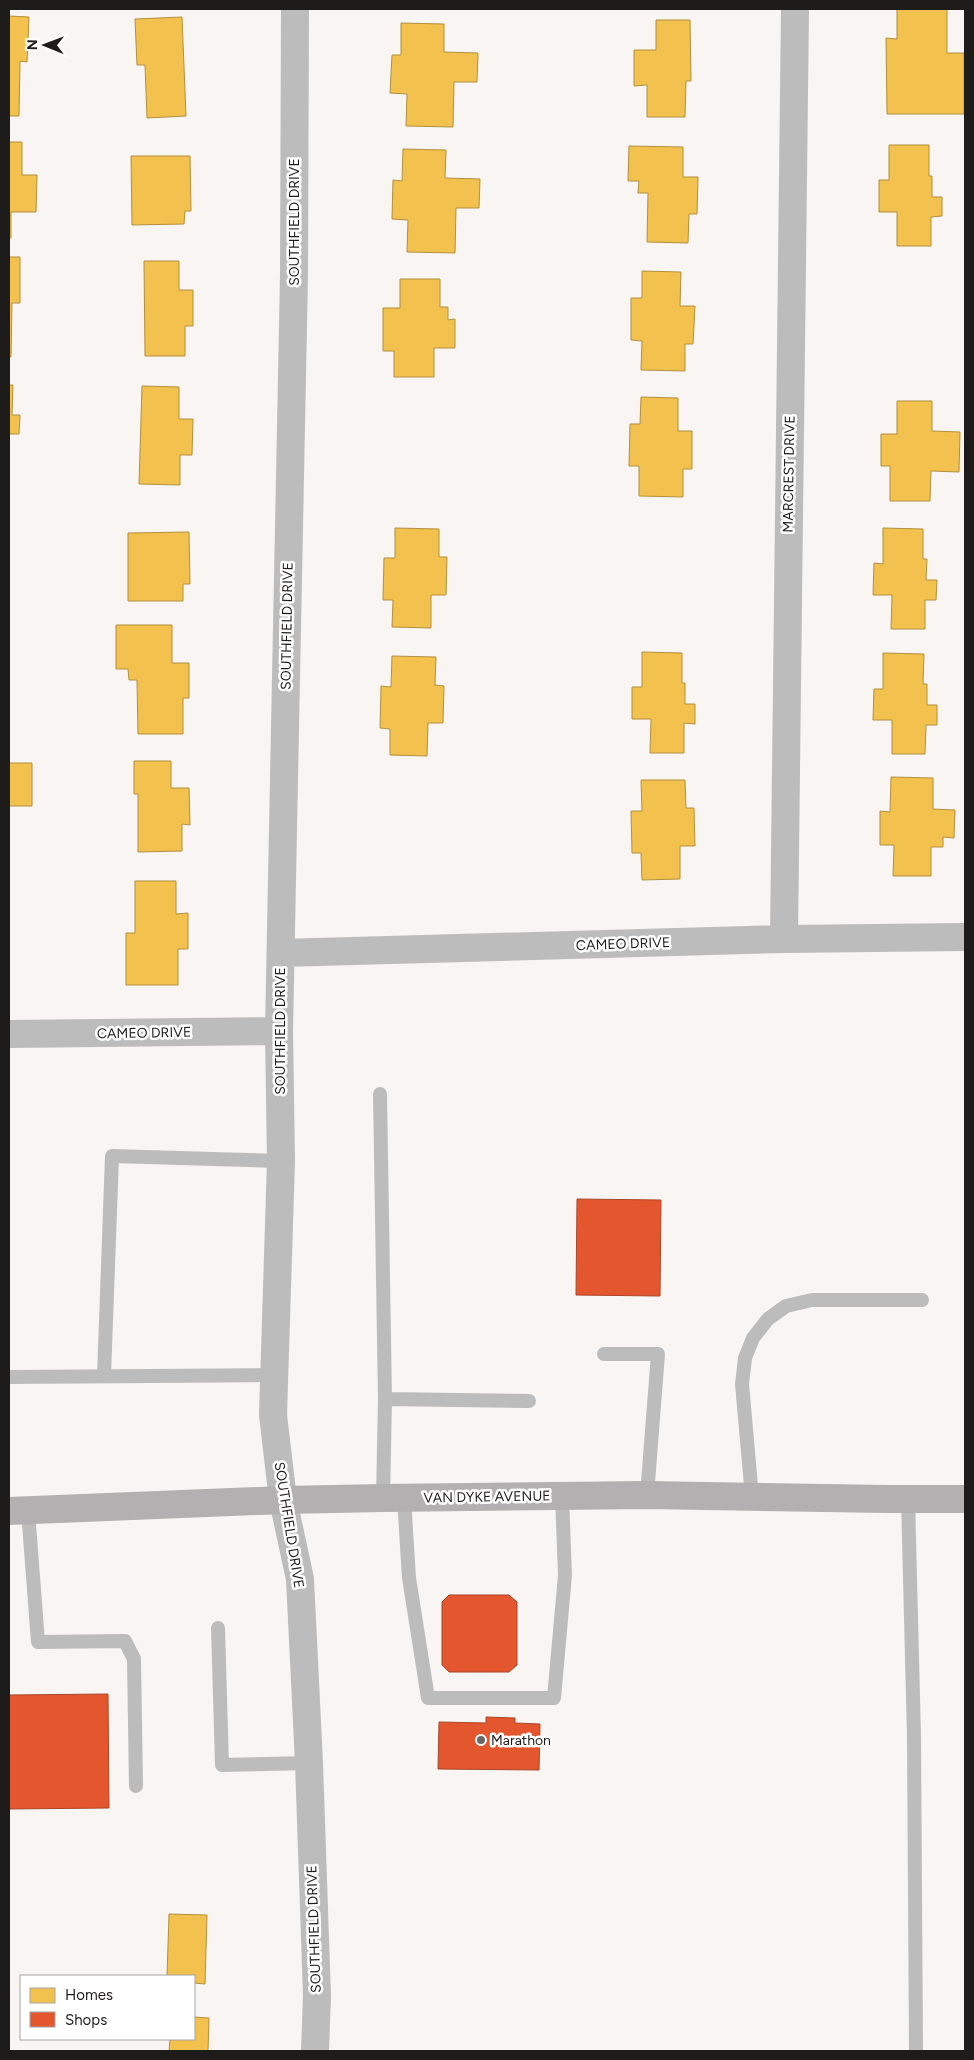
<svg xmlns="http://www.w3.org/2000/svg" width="974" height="2060" font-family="Figtree,sans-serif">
<rect width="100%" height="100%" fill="#f8f5f2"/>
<path fill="#f2c14e" stroke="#b2903f" d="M897,9H947V53H964V114H887L886,38L897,39Z
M9,16L29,17L27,62L20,61L19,116H9Z
M182,17L186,116L147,118L145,65H137L135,19Z
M656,20H690L691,81H686L685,117H647V85L634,86V50H656Z
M401,23L444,24V52L478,53L477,82H454L453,127L406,126L407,94L390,93L392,55H401Z
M9,142H22V175H37L36,212H11V238H9Z
M889,145H929V176H932V197H942V216L931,217V246H897V212H879V180H889Z
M629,146L683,147V177H698L697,214H689L688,243L647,242L648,193H638L639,181H628Z
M403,149L446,150L445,178L480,179L479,208H456L455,253L407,252L408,220L392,219L393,180L402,181Z
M131,156H190L191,211H185L184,224L132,225Z
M9,257H20V303H12L11,357H9Z
M144,261H179V290H193V326H185V356H145Z
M642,271L681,272L680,306H695L693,344H685V371L641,370L642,341L631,340V298H642Z
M400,279H440V307H448V320L455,319V348H434V377H394V351H383V308H400Z
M9,385H13L12,415H20L19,434H9V443Z
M142,386L179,387V419H193L192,455H180V485L139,484Z
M641,397L678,398V431H692V469H683V497L639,496V466H629L630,424H640Z
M897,401H932V431L960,432L959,472L931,471L930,501H890V466H881V434H897Z
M395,528L439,529V557H447L446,595H431V628L392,627L393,600H383L384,558H395Z
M883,528L923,529V559H927L926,580H937L936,600H925V629H891L892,595H873L874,563L883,564Z
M189,532L190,584H183V601H128V533Z
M116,625H172V663H189V698H183V734H138L137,680H129L128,669H116Z
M642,652L682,653V683H685V704H695V724L684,723V753H650L651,719H632V687H642Z
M883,653L924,654L923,684H927V705H937V725H926L925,754H892V720H873L874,689H883Z
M392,656L436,657L435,685L444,686L443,723H428L427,756L390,755V729L380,728L381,686L391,687Z
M134,761H171V788H189L190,825L182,824V851L138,852V794H134Z
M9,763H32V806H9Z
M891,777L933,778V809L955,810L954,838L943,837V847H931V876H893L894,845H880V811L890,812Z
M641,780H685L686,808H694L695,846H680V879L642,880L641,853H632L631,811H642Z
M135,881H176V914L188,913V949H178V985H126V933H135Z
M169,1914L207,1915L205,1984L194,1983V1976H167Z
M194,2017L209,2018L208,2051H169L170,2039H194Z"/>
<path fill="#e4572e" stroke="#a94528" d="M577,1199L661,1200L660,1296L576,1295Z
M449,1595H509L517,1602V1665L509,1672H449L442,1665V1602Z
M108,1694L109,1808L9,1809V1695Z
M486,1717L515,1718V1723L540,1724L539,1770L438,1769L439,1722L486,1723Z"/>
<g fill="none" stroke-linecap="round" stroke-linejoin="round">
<path stroke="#bdbcbc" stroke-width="14" d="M380,1094L385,1399L383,1498
M604,1354H658L647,1495
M104,1376L112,1156L281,1161
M9,1377L274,1375
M385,1399L529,1401
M752,1497L742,1384L745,1358L753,1338L768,1319L786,1306L812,1300H922
M404,1498L409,1578L428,1698H554L565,1575L562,1496
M908,1499L914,1736L916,2051
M28,1511L38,1642L125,1641L134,1659L136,1786
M218,1628L222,1765L309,1763"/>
<path stroke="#bdbcbc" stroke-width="28" d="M295,9L294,275L279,1031L281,1161L273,1415L283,1500L300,1579L309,1763L317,1996L315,2051
M784,939L795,9
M281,953L784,939L965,937
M9,1034L279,1031"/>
<path stroke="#b2b0b1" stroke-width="28" d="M9,1511L283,1500L383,1498L647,1495L887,1499H965"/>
</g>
<circle fill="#6a6866" stroke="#fff" stroke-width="2" cx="481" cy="1740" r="5"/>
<g text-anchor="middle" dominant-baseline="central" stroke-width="5" stroke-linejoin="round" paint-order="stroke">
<g font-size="14" fill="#1e1c1b" stroke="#fff">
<text transform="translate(294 222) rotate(-90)">SOUTHFIELD DRIVE</text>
<text transform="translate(789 474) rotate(-89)">MARCREST DRIVE</text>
<text transform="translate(287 626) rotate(-89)">SOUTHFIELD DRIVE</text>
<text transform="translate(623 944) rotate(-2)">CAMEO DRIVE</text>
<text transform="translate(280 1031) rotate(-90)">SOUTHFIELD DRIVE</text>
<text transform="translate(144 1033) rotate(-1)">CAMEO DRIVE</text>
<text transform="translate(487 1497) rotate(-1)">VAN DYKE AVENUE</text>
<text transform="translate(289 1525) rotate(81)">SOUTHFIELD DRIVE</text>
<text transform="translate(314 1929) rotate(-92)">SOUTHFIELD DRIVE</text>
</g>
<g font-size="14" fill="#1e1c1b" stroke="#fff" text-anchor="start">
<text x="491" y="1740">Marathon</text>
</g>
</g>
<rect width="974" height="2060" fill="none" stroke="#1e1c1b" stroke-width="20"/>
<rect x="20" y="1975" width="175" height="65" fill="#ffffff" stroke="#a5a4a4"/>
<rect x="30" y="1988" width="25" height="15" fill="#f2c14e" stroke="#a5a4a4"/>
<text x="65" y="2000" font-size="15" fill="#1e1c1b">Homes</text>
<rect x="30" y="2012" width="25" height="15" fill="#e4572e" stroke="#a5a4a4"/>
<text x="65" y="2025" font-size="15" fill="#1e1c1b">Shops</text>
<g transform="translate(45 45) rotate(271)" stroke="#ffffff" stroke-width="4" paint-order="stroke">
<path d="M0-4L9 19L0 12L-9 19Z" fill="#1e1c1b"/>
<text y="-8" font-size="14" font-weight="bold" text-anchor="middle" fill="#1e1c1b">N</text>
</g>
</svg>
